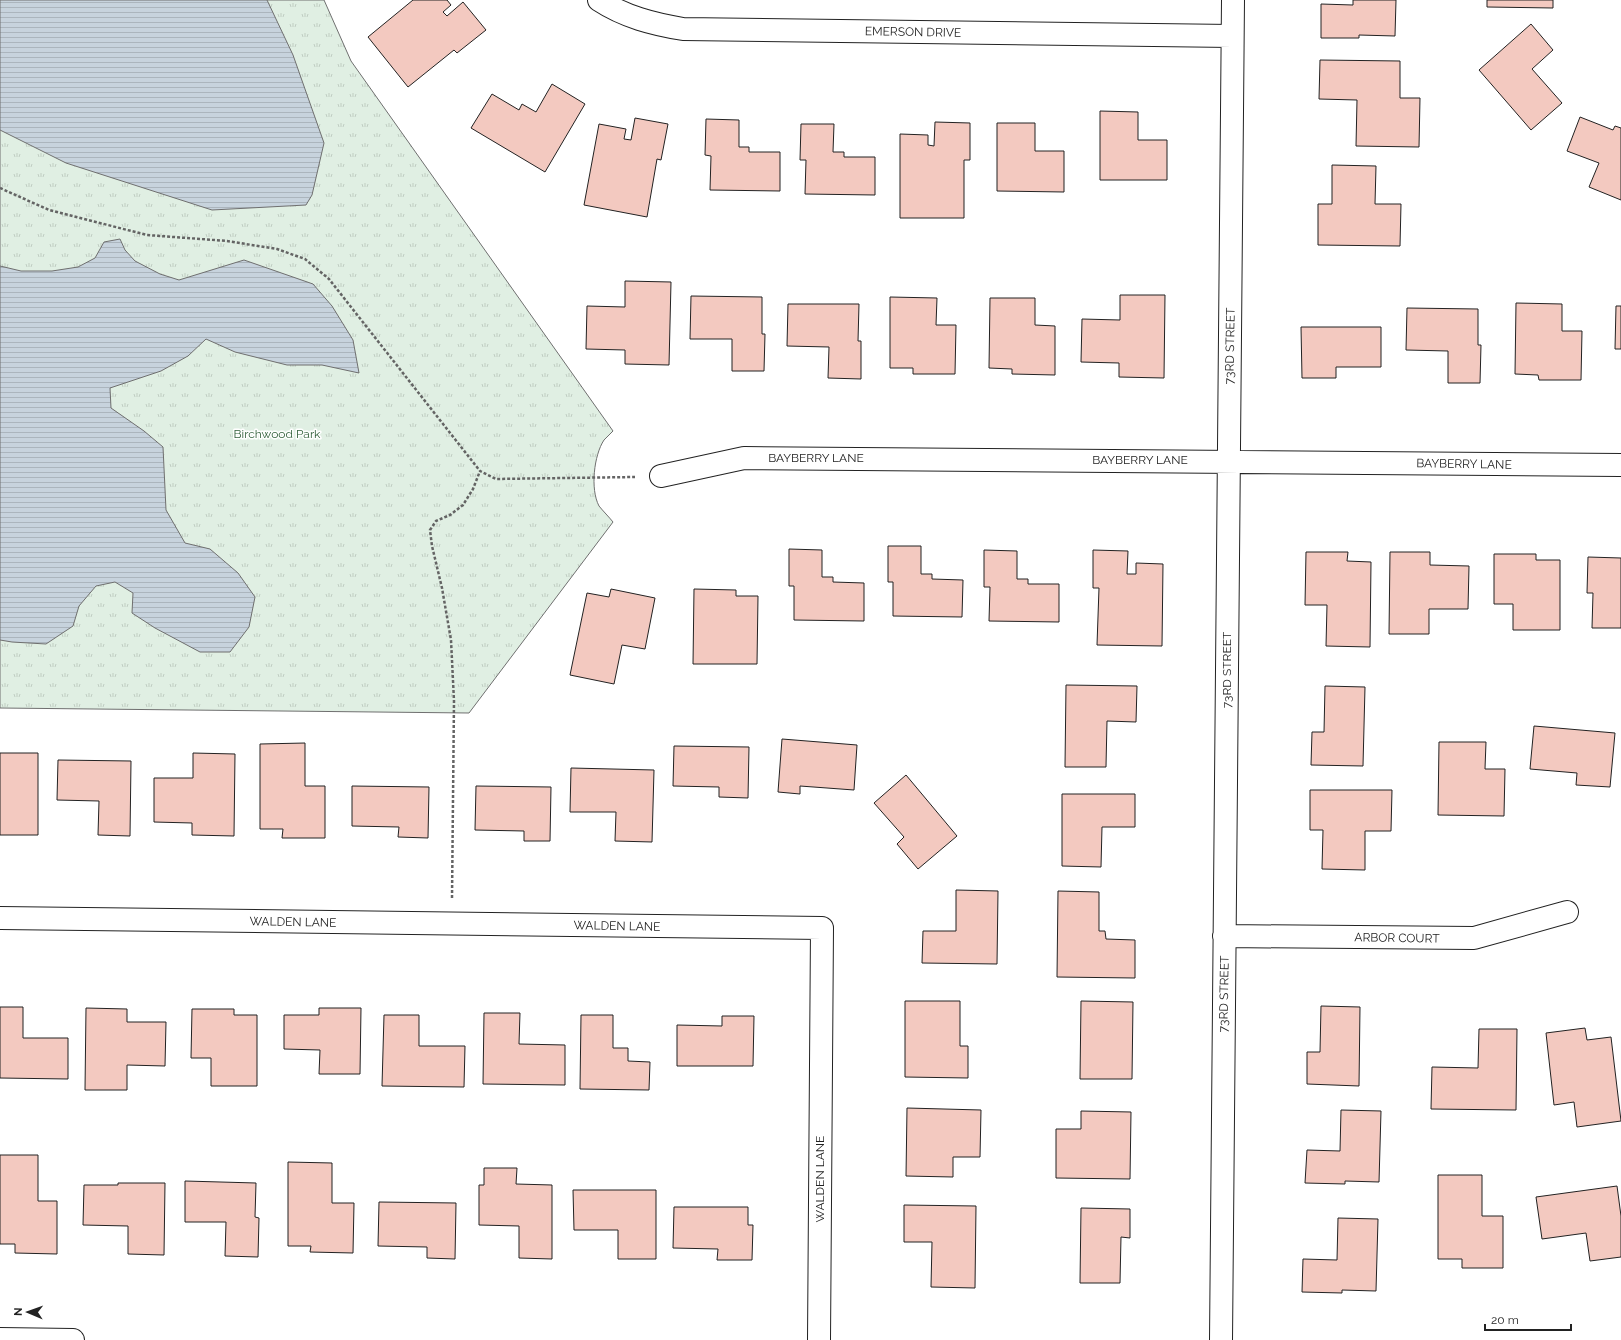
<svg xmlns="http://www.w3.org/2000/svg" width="1621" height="1340" font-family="Raleway,sans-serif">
<defs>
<pattern id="park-tufts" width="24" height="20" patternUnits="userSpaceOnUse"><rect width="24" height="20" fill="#e0efe3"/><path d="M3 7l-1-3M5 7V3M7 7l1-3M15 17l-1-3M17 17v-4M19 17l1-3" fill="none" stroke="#c0cdc2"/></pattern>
<pattern id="water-rules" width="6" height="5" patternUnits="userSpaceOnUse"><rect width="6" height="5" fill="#c7d3dd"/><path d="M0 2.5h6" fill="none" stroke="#abb5bd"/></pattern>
</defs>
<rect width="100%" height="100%" fill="#fff"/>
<path fill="url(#park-tufts)" stroke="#6f6f6f" d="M0,0H324L351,61L613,431C610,434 607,437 604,440C594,455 590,489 599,506C603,511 609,517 613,522L469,713L0,708Z"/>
<path fill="url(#water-rules)" stroke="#6f6f6f" d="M0,0H267L293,55L324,143L312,195L306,205L212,210L66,163L0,130Z
M120,239L125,250L135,261L160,274L179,280L244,260L313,284L332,306L353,340L359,373L322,365H287L235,352L206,339L188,356L161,371L110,388L111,408L144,431L163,447L166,510L185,543L210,549L238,573L255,597L249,627L230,652H200L155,628L132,613L133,593L115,582L96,586L79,606L73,626L46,644L12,642L0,640V266L21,271H52L78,267L95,258L104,242Z"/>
<path fill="#f3c9c0" stroke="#222" d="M413,0H447L451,5L443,12L447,16L463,2L486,30L457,53L454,50L408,87L368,37Z
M1353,0H1396L1395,36L1359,35V38H1321V4L1353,5Z
M1487,0H1553V8L1487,7Z
M1531,24L1553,50L1532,69L1562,103L1531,130L1479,70Z
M1320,60L1400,61V98H1420L1419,147L1356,146L1357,100L1319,99Z
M552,84L585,104L545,172L471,128L492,94L519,110L522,104L536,112Z
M1100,111L1138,112V140H1167V180H1100Z
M1580,117L1613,130L1615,126L1621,128V200L1589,187L1599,163L1567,151Z
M635,118L668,124L661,160L657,159L647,217L584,205L599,124L626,129L624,139L631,140Z
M706,119L739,120V147H749V152H780V191L710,190L711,156L705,155Z
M935,122L970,123V160H964V218H900V134L928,135V145L934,146Z
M997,123H1035V151H1064V192L997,191Z
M801,124H834L833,152H844V157H875V195L805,194L806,160H800Z
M1332,165L1376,166L1375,204H1401L1400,246L1318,245V204H1332Z
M625,281L671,282L669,365L625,364V350L586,349L587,306L625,307Z
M1120,295H1165L1164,378L1119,377V363L1081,362L1082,319L1120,320Z
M691,296L762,297V334H765L764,371H732V339H690Z
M890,297L937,298L936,325H956L955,374H913V368H890Z
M990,298H1035V325L1055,326V375L1012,374V369L989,368Z
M1516,303L1562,304V331H1582L1581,380H1539L1538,375L1515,374Z
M788,304H859L858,341H861V379L828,378L829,347L787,346Z
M1616,306H1621V349H1615Z
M1407,308L1478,309V345H1481L1480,383H1448V351L1406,350Z
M1301,327H1381V367H1336V378H1302Z
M888,546H921V574H932V579L963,580L962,617L893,616V582H888Z
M789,549L822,550V577H833V582L864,583V621L794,620V586H789Z
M984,550L1017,551V579H1028V584H1059V622L989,621L990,587H984Z
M1093,550L1128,551L1127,574H1136V563L1163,564L1162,646L1097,645L1099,588H1093Z
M1306,552H1348L1347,561L1371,562L1370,647L1326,646L1327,605H1305Z
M1390,552H1430V565L1469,566L1468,609H1429V634H1389Z
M1494,554H1536V560H1560V630H1513V604H1494Z
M1588,557L1621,558V628H1592L1593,593H1587Z
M611,589L655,598L645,649L622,645L614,684L570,675L587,593L609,597Z
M694,589L736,590V596H758L757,664H693Z
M1066,685L1137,686L1136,722L1107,721L1106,767H1065Z
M1325,686L1365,687L1363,766L1311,765L1312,732H1324Z
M1534,726L1615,733L1610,787L1576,785L1577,773L1530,769Z
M782,739L857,745L854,790L800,786V794L778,792Z
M1439,742H1486L1485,769H1505L1504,816L1438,815Z
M305,743V786H325V838H282L283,829H260V744Z
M674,746L749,747L748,798L719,797V787L673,786Z
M0,753H38V835H0Z
M193,753L235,754L234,836L192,835V823L154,822V778H193Z
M58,760L131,761L130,836L98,835L99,801L57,800Z
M571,768L654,770L652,842L615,841L616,812H570Z
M906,775L957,836L918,869L897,844L904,837L874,803Z
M352,786L429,787L428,838L398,837L399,827L352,826Z
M476,786L551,787L550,841H524V831L475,830Z
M1310,790H1392L1391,831H1365V870L1322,869L1323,830H1310Z
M1062,794H1135V827H1102L1101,867L1062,866Z
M956,890L998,891L997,964L922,963L923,931H956Z
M1058,891L1099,892V931H1105L1106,939L1135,940V978L1057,977Z
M905,1001H960V1046H968V1078L905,1077Z
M1081,1001L1133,1002L1132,1079H1080Z
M1321,1006L1360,1007L1359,1086L1307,1084V1052H1320Z
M0,1007H23V1038H68V1079L0,1078Z
M86,1008L127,1009V1022H166L165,1066L127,1065V1090H85Z
M319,1008H361L360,1074H319L320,1050L284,1049V1015H319Z
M192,1009H234V1015H257V1086H211V1058H191Z
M484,1013H520L519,1044L565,1045V1085L483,1084Z
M384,1015H419V1046H465L464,1087L382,1086Z
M581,1015H613V1048H628V1061L650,1062L649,1090L580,1089Z
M722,1016H754L753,1066H677V1025L722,1026Z
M1585,1028L1587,1040L1611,1037L1621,1121L1577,1127L1574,1102L1554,1105L1546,1033Z
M1479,1029H1517L1516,1110L1431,1109L1432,1067L1478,1068Z
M907,1108L981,1110L980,1157H953V1177L906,1176Z
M1341,1110L1381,1111L1379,1182L1345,1181V1184L1305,1183L1307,1150L1340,1151Z
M1081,1111L1131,1112L1130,1179L1056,1178V1129H1081Z
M0,1155H38V1201H57V1254L15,1253V1244H0Z
M288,1162L332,1163V1203H354L353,1253L310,1252L311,1246H288Z
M484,1168H517L516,1184L552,1185V1259L519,1258V1226L479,1225V1185H484Z
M1438,1175H1482V1216H1503V1268H1462V1259H1438Z
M185,1181L256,1183L255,1217L259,1218L258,1257L225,1256L226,1222H185Z
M118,1183H165L164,1255L128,1254V1226L83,1225L84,1185H118Z
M1617,1186L1621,1216V1257L1590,1261L1586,1233L1542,1239L1536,1197Z
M573,1190H656V1259H618V1230H574Z
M379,1202L456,1203L455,1259L427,1258V1247L378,1246Z
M904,1205L976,1206L975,1288L931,1287L932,1242H904Z
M674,1207H748V1225H753L752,1260H717L718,1249L673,1248Z
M1081,1208L1130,1209V1238L1121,1237L1120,1283H1080Z
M1338,1218L1378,1219L1376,1291L1342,1290V1293L1302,1292L1303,1259L1337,1260Z"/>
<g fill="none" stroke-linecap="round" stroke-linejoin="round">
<g stroke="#222" stroke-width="24">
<path id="street" d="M599,0C625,17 653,24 683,29L1232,36
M661,476L744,458L1621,465
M0,918L822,928L819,1340
M1224,936L1474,938L1567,912
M0,1339L73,1340
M1221,1340L1233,0"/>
</g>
<path stroke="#646464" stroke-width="2.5" stroke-dasharray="3 2" stroke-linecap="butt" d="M0,188L49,210L147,235L227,241L277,249L305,259L329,279L480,471L496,479L635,477
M452,898L454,701L451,640L442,588L432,546L430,530L436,521L450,515L463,505L473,489L480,471"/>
<use href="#street" stroke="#fff" stroke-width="22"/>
</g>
<g text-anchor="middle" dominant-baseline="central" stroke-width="3" stroke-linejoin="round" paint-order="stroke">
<g font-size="12" fill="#222" stroke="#fff">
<text transform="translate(913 32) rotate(1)">EMERSON DRIVE</text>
<text transform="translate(1230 346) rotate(-89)">73RD STREET</text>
<text x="816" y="458">BAYBERRY LANE</text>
<text x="1140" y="460">BAYBERRY LANE</text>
<text transform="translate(1464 464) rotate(1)">BAYBERRY LANE</text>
<text transform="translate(1227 670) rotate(-90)">73RD STREET</text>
<text transform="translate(293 922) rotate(1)">WALDEN LANE</text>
<text transform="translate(617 926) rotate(1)">WALDEN LANE</text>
<text transform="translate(1397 938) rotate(1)">ARBOR COURT</text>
<text transform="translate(1224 994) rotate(-89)">73RD STREET</text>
<text transform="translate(820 1179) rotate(-90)">WALDEN LANE</text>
</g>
<g font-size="12" fill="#2f5e38" stroke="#fff">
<text x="277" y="434">Birchwood Park</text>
</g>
</g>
<g transform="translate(28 1312) rotate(272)" stroke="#ffffff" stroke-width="3" paint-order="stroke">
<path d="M0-3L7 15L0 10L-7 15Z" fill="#222222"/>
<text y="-6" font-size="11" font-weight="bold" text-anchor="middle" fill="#222222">N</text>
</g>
<path d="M1485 1324v6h86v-6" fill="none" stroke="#222222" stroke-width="2"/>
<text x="1491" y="1324" font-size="12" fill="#222222" stroke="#ffffff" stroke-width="3" paint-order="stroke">20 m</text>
</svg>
